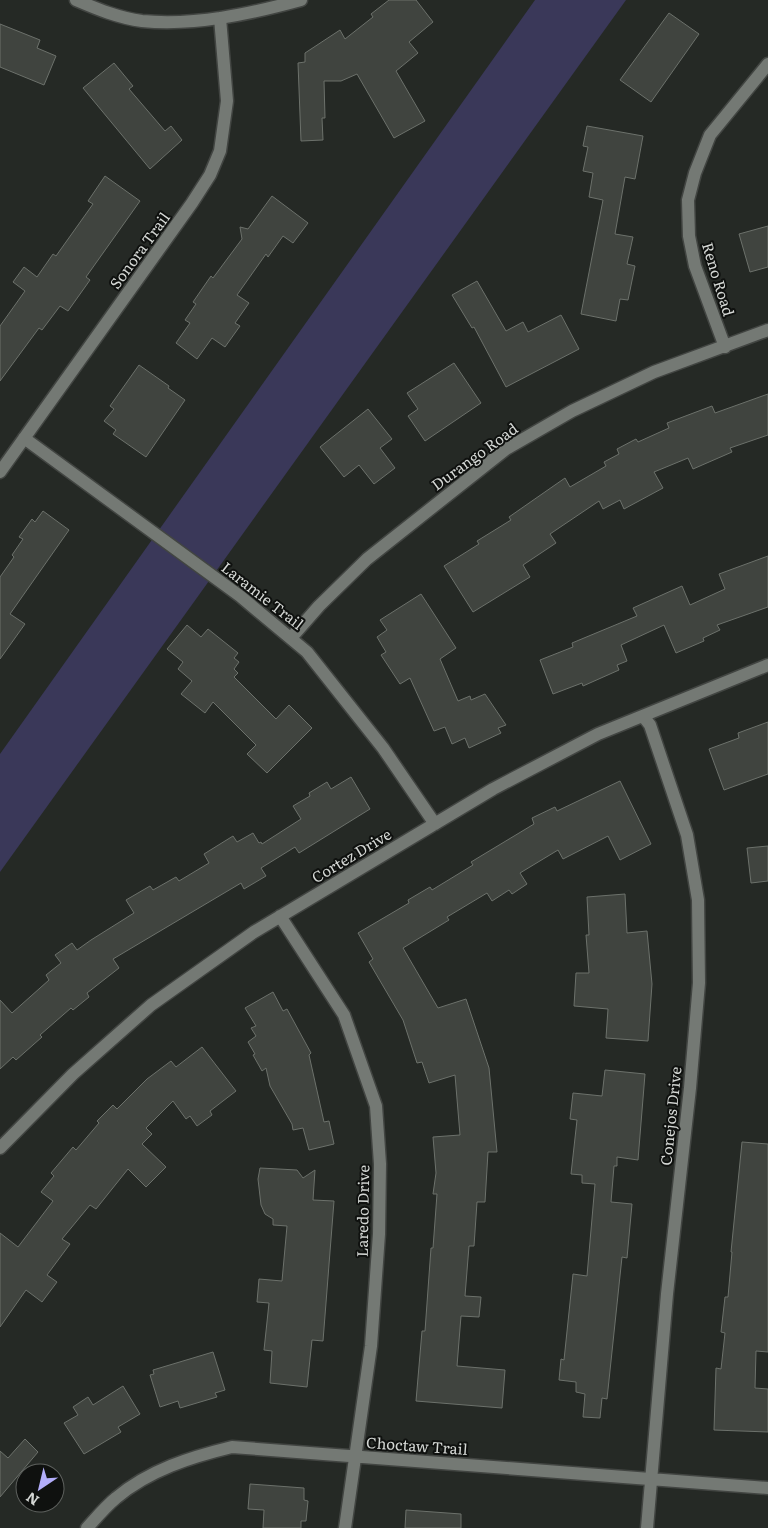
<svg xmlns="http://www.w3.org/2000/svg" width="768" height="1528" font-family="Literata,serif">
<rect width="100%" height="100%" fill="#252925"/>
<path fill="#3a3859" d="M535,0H626L0,872V754Z"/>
<path fill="#40443f" stroke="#6c716b" d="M389,0H416L433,22L409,42L418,53L396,71L425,121L394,138L357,74L341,81H324L325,118H322L323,140L301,141L298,63L305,62V53L340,30L345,39L373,17L371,14Z
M669,13L699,34L651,102L620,80Z
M0,24L40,40L37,48L56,56L44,85L0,67Z
M114,63L133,86L129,89L165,131L171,126L182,140L150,169L83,88Z
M587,126L643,136L635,179L625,177L615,234L633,237L627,264L635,266L628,300L620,299L616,321L581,314L603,200L589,197L593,173L583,171L588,147L583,146Z
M105,176L140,201L86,277L90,280L68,311L60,306L42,330L39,328L0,381V326L25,291L13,282L24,267L37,277L53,254L56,256L93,204L88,201Z
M272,196L308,223L293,243L283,236L268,257L266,254L237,295L249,303L235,323L240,326L225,347L212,338L197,359L176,343L190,323L185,320L196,304L193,302L211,276L213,278L242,239L240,227L248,229Z
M768,226V267L750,272L739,234Z
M477,281L506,331L523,322L528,332L561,315L579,349L506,387L474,327L472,328L452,295Z
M454,363L481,403L425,441L408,416L418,409L407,393Z
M139,365L169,386L168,388L185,400L146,457L113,434L116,430L104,421L114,409L110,406Z
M768,394V435L730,448L732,452L693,469L688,458L654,472L663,488L624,509L620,500L603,509L599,501L550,534L556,543L523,565L530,577L473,612L444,566L479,544L477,541L511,520L509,517L565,478L570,487L606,466L604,462L619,454L617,449L636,439L638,442L669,428L667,423L712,406L715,413Z
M368,409L392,439L380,448L395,468L374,484L359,465L344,477L320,447Z
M43,511L69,530L10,614L25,624L0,659V577L14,557L12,555L23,539L19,537L32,519L35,522Z
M768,556V607L717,625L720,630L703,638L704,641L676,653L664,625L621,645L627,661L617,665L619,670L583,686L582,683L553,694L540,660L573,647L572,643L637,616L633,608L682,586L690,605L725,589L719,574Z
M421,594L456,648L440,659L458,701L470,696L471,700L485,694L506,725L498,728L501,733L469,748L465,738L452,744L445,727L434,731L410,678L400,684L381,655L386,652L377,637L387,630L380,620Z
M187,625L201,637L208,629L238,653L234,658L239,662L234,669L238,673L234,677L276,719L289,705L312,728L267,773L247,754L256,745L213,702L205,713L181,694L192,681L178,669L183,662L167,649Z
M768,722V774L724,790L709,749L739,738L738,733Z
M351,777L370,809L299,853L295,847L261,868L266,876L244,889L241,883L113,959L119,968L87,993L89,997L73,1010L71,1008L40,1035L42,1037L16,1060L13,1057L0,1069V1000L12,1013L49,980L46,975L61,963L55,955L72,943L77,950L91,940L134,913L126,900L150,886L153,890L176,877L179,881L209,863L204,854L233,836L237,842L253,833L259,843L261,842L262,844L301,819L293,806L310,796L309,793L327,782L331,789Z
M620,781L651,844L620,860L608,836L563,859L558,850L520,873L527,884L512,894L509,890L492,901L487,893L447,917L449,920L403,948L438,1008L466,999L489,1068L497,1152H488L485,1202H477L474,1246H469L465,1296L481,1297L479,1317L461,1316L457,1366L505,1370L502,1408L416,1401L422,1331H425L431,1248H433L437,1194H433L436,1173L433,1137L460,1135L455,1075L429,1083L422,1062L417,1063L403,1020L369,962L373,959L358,933L409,903L408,900L430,887L432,890L473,865L471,862L534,824L532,818L555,807L557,811Z
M768,846V881L751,883L747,848Z
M625,894L627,933L647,931L652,984L648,1041L606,1038L608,1009L574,1006L576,973H589L586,935H589L587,897Z
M273,992L283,1011L287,1009L311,1053L309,1055L324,1122L329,1121L334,1144L309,1150L303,1128L293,1130L292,1124L270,1086L266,1068L262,1071L253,1055L255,1054L248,1042L256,1036L251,1028L256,1026L245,1008Z
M202,1047L236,1091L210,1111L212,1115L197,1126L190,1116L186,1119L173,1101L146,1128L152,1134L142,1144L166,1167L146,1187L128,1169L96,1209L90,1205L62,1239L70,1244L47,1275L57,1282L42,1302L26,1290L0,1327V1233L18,1247L53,1201L41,1192L54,1176L51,1173L73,1147L76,1150L99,1123L97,1121L113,1105L117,1109L147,1079L171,1061L176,1067Z
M605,1070L645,1074L638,1160L617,1157V1166H614L611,1202L632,1204L627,1258L622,1257L607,1399L602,1398L600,1418L583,1417L585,1394L576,1392V1382L559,1380L561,1359L564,1360L573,1274L587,1276L595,1184L582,1183V1175L571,1174L577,1120L570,1119L573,1093L602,1096Z
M742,1142L768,1144V1352L756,1351L755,1388L768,1389V1432L714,1430L716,1368L721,1369L725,1333L721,1332L725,1297H728L732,1252H731Z
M260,1168L297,1170L303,1178L315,1170L313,1200L334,1201L323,1341L312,1340L307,1387L270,1383L272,1351L264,1350L269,1303L257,1302L259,1279L282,1281L287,1226L273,1225V1219L265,1214L261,1205L258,1179Z
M213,1352L225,1390L215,1393L217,1397L180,1408L178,1401L160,1407L150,1375L154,1374L153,1370Z
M123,1386L140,1414L118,1427L121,1432L84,1454L64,1423L78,1415L73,1407L88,1397L93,1405Z
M25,1439L38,1452L0,1497V1451L8,1458Z
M250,1484L304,1488V1500L308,1501L306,1521H301V1528H263L264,1510L248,1509Z
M406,1510L461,1514V1528H405Z"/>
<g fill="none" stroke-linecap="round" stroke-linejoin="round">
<g stroke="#424542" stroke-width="15">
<path id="street" d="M76,0C97,9 119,18 142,21C195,26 250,14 301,0
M725,347L695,266L689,236L688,200L695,173L710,135L768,64
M24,438L240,596L307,652L383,748L435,824
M0,472L192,203L210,175L220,151L227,101L220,18
M291,638L319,606L367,559L506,449L572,411L654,372L768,330
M643,716L650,725L687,835L698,900L699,983L690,1088L667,1294L647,1528
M280,916L344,1015L376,1106L380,1164L379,1234L371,1346L345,1528
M0,1148L73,1074L151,1005L254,932L493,789L598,734L768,665
M87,1528C96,1518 106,1506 116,1498C149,1470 191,1457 232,1447L768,1488"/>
</g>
<use href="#street" stroke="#747974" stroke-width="12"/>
</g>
<g text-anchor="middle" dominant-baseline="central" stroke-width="4" stroke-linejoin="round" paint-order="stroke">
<g font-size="15" fill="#d5d8d5" stroke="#0f110f">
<text transform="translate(139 250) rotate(-54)">Sonora Trail</text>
<text transform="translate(719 279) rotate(73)">Reno Road</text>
<text transform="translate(474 456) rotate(-36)">Durango Road</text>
<text transform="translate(263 595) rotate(38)">Laramie Trail</text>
<text transform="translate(351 855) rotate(-31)">Cortez Drive</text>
<text transform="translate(670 1116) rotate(-84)">Conejos Drive</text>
<text transform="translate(362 1211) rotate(-89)">Laredo Drive</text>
<text transform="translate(417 1445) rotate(4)">Choctaw Trail</text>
</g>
</g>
<g transform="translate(40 1488) rotate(215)"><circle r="24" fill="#0f110f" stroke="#5e615e"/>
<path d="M0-4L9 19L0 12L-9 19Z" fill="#b2adf9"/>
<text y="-8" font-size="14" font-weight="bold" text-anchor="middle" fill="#d5d8d5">N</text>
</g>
</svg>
